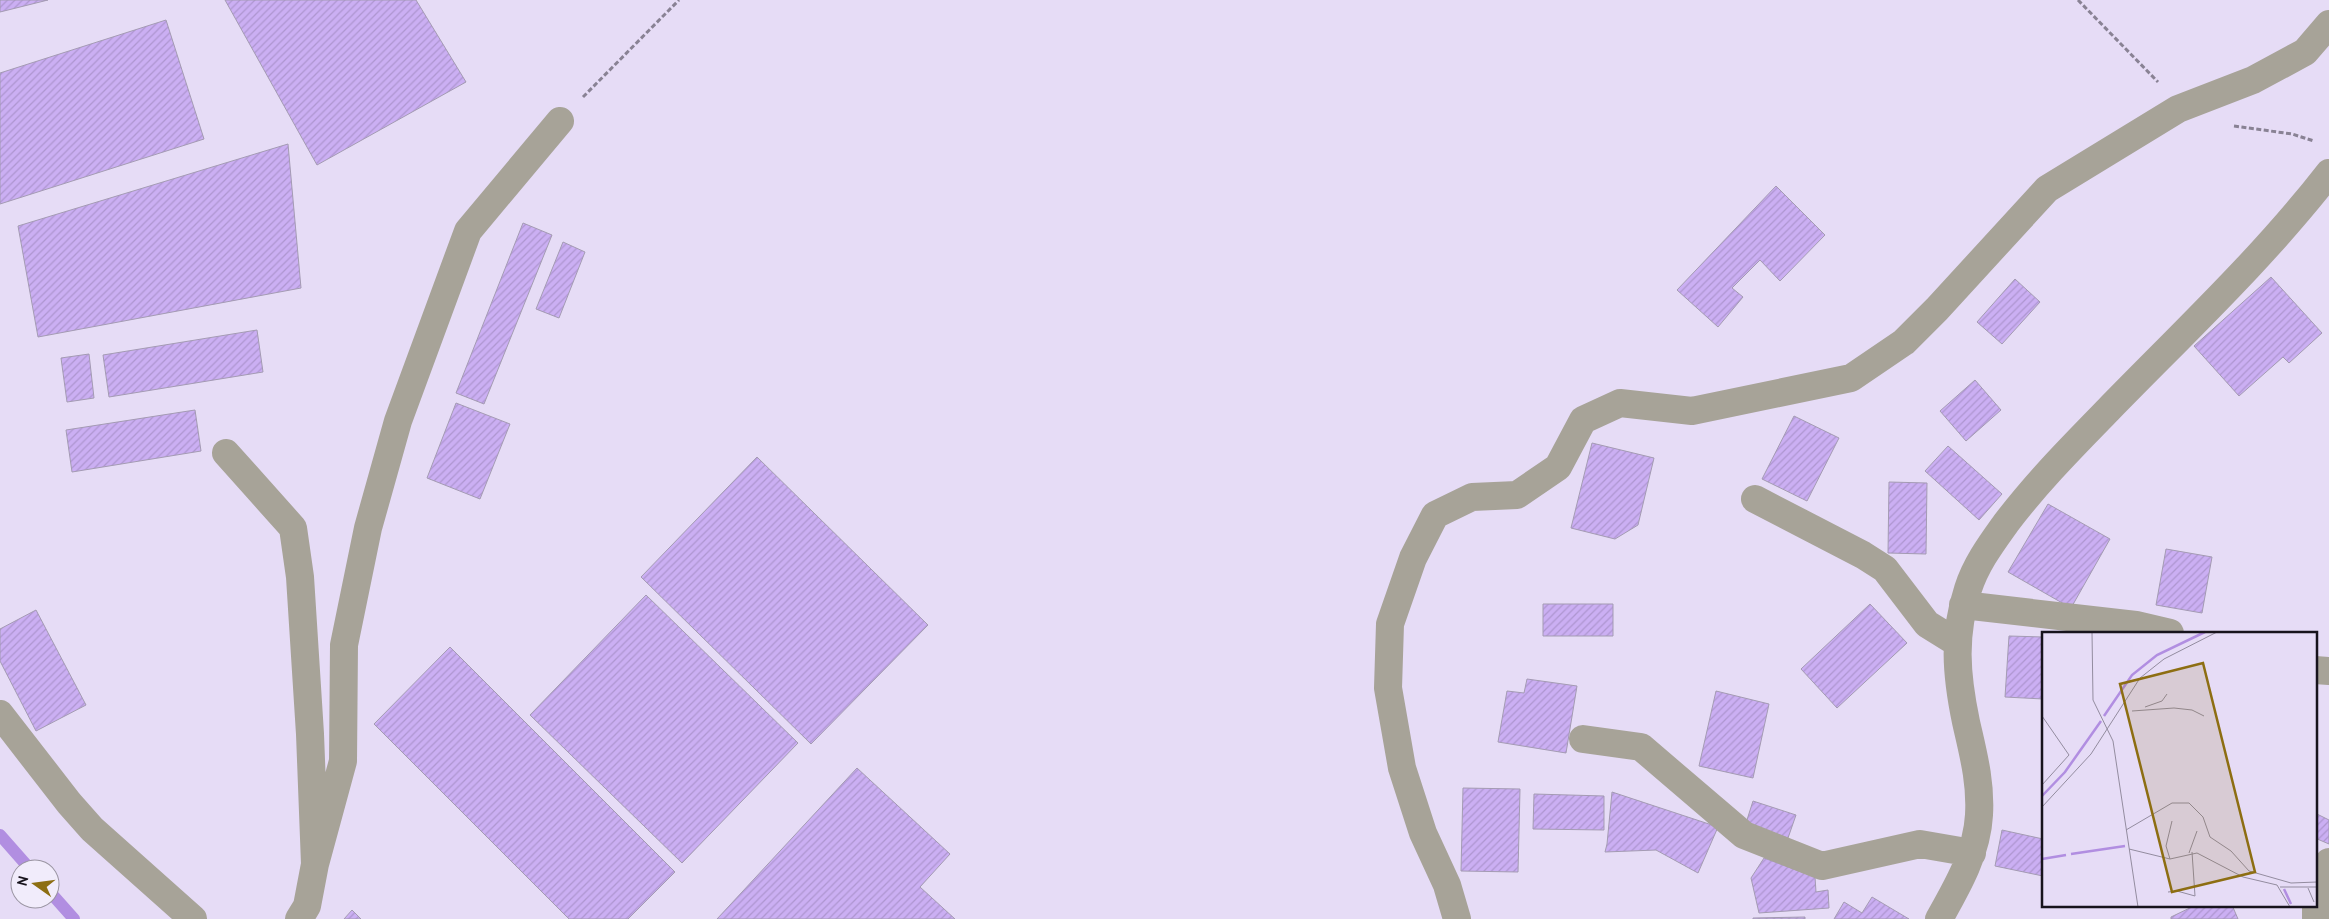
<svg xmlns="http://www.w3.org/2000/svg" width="2329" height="919" font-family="'PT Sans',sans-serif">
<defs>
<pattern id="building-hatch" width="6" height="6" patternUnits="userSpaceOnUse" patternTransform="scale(1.25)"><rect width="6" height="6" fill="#cbaff3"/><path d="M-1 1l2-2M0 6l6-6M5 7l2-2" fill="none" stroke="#ae96d0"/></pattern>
</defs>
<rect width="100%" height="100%" fill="#e6dcf6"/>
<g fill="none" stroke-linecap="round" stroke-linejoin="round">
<path stroke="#b18ee1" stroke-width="12" d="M0,835L30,869
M50,892L74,919"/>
</g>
<path fill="url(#building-hatch)" stroke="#a49bb3" d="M0,0H48L0,12Z
M225,0H416L466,82L317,165Z
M166,20L204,139L0,204V73Z
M288,144L301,288L38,337L18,226Z
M1776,186L1825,235L1780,281L1760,260L1732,288L1743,297L1718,327L1677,290Z
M523,223L552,235L484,404L456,393Z
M563,242L585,252L559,318L536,309Z
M2271,277L2322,333L2289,363L2283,357L2239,396L2194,346Z
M2015,279L2040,302L2002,344L1977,322Z
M257,330L263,372L109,397L103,355Z
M89,354L94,398L67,402L61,358Z
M1975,380L2001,410L1966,441L1940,411Z
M456,403L510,424L480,499L427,478Z
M195,410L201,451L72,472L66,430Z
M1794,416L1839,438L1807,501L1762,479Z
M1592,443L1654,458L1638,525L1615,539L1571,528Z
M1948,446L2002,494L1979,520L1925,471Z
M757,457L928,625L811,744L641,577Z
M1889,482L1927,483L1926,554L1888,553Z
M2048,504L2110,539L2071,608L2008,572Z
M2166,549L2212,557L2202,613L2156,605Z
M646,595L798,743L682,863L530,715Z
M1543,604H1613V636H1543Z
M1870,604L1907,643L1837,708L1801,669Z
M36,610L86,705L36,731L0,661V629Z
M2009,636L2043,637V699L2005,697Z
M450,647L675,872L628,919H569L374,724Z
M1527,679L1577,686L1566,753L1498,742L1507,691L1524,693Z
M1716,691L1769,704L1753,778L1699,766Z
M857,768L950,854L920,887L955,919H717Z
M1463,788L1520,789L1518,872L1461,871Z
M1612,792L1718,827L1698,873L1656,850L1605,852L1607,844Z
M1534,794L1604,796V830L1533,829Z
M1753,801L1796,815L1788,838L1746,823Z
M2315,813L2329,820V844L2315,838Z
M2002,830L2043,839V876L1995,866Z
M1764,858L1815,877L1816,892L1828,890L1829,908L1759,913L1751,878Z
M1872,897L1909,919H1834L1844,902L1862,913Z
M2196,905H2232L2238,919H2171V917Z
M352,910L361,919H344Z
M1805,917V919H1753V918Z"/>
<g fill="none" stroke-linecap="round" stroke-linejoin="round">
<path stroke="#898294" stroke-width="3" stroke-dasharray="5 2.5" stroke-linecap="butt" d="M2078,0L2158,82
M583,97L679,0
M2234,126L2292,134L2314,141"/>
<path stroke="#a7a398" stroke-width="28" d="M226,453L293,528L300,577L310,734L315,864L307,906L299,919
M1755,499L1863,555L1885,569L1927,624L1956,642
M1963,605L2136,625L2170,633
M2315,670L2329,671
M0,714L69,803L92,829L193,919
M1583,739L1641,747L1744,835L1822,866L1920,844L1972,853
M315,864L343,761L344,645L368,528L398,421L468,231L560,121
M1457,919L1447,885L1423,833L1402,768L1388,688L1390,624L1413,558L1435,515L1472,497L1517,495L1558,467L1583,420L1620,403L1692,411L1851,378L1904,342L1937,309L2047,189L2178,109L2253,80L2305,52L2329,24
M1939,919C1957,887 1977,853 1979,815C1981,782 1973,753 1966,722C1956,674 1953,635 1968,589C1976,564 1991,544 2006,523C2038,481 2072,447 2108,410C2183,333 2263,258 2329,173
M2316,919V909L2329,862"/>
</g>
<g transform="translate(2042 632)">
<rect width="275" height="275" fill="#e6dcf6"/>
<path fill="none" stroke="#b18ee1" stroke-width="2.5" d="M62,84L90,43L115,23L163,0M0,164L23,140L59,89M29,222L83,214M0,227L24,223M242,257L249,272"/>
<path fill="none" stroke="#938c9f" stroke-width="1" d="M50,0L51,68L71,109L96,275M103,75L120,69L125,62M90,79L132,76L150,78L162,84M0,84L27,123L0,153M0,175L49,122L98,46L122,27L175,0M84,198L130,171H147L161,185L168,205L189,219L207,239L249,251L275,250M87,217L128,227L155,221L201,245L235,253L248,275M147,221L155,199M128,227L124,214L130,189M238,255H275M266,256L272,270M126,260L135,259L153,264L150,220"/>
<path fill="#8d6e12" fill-opacity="0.15" stroke="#8d6e12" stroke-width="2.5" d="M161,31L213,240L130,260L78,52Z"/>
<rect width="275" height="275" fill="none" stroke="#17131c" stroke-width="2.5"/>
</g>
<g transform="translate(35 884) rotate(284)"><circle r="24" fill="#f1ecfb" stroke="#9a95a2"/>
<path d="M0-4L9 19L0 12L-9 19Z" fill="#8d6e12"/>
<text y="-8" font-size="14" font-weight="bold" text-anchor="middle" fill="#17131c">N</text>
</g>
</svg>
